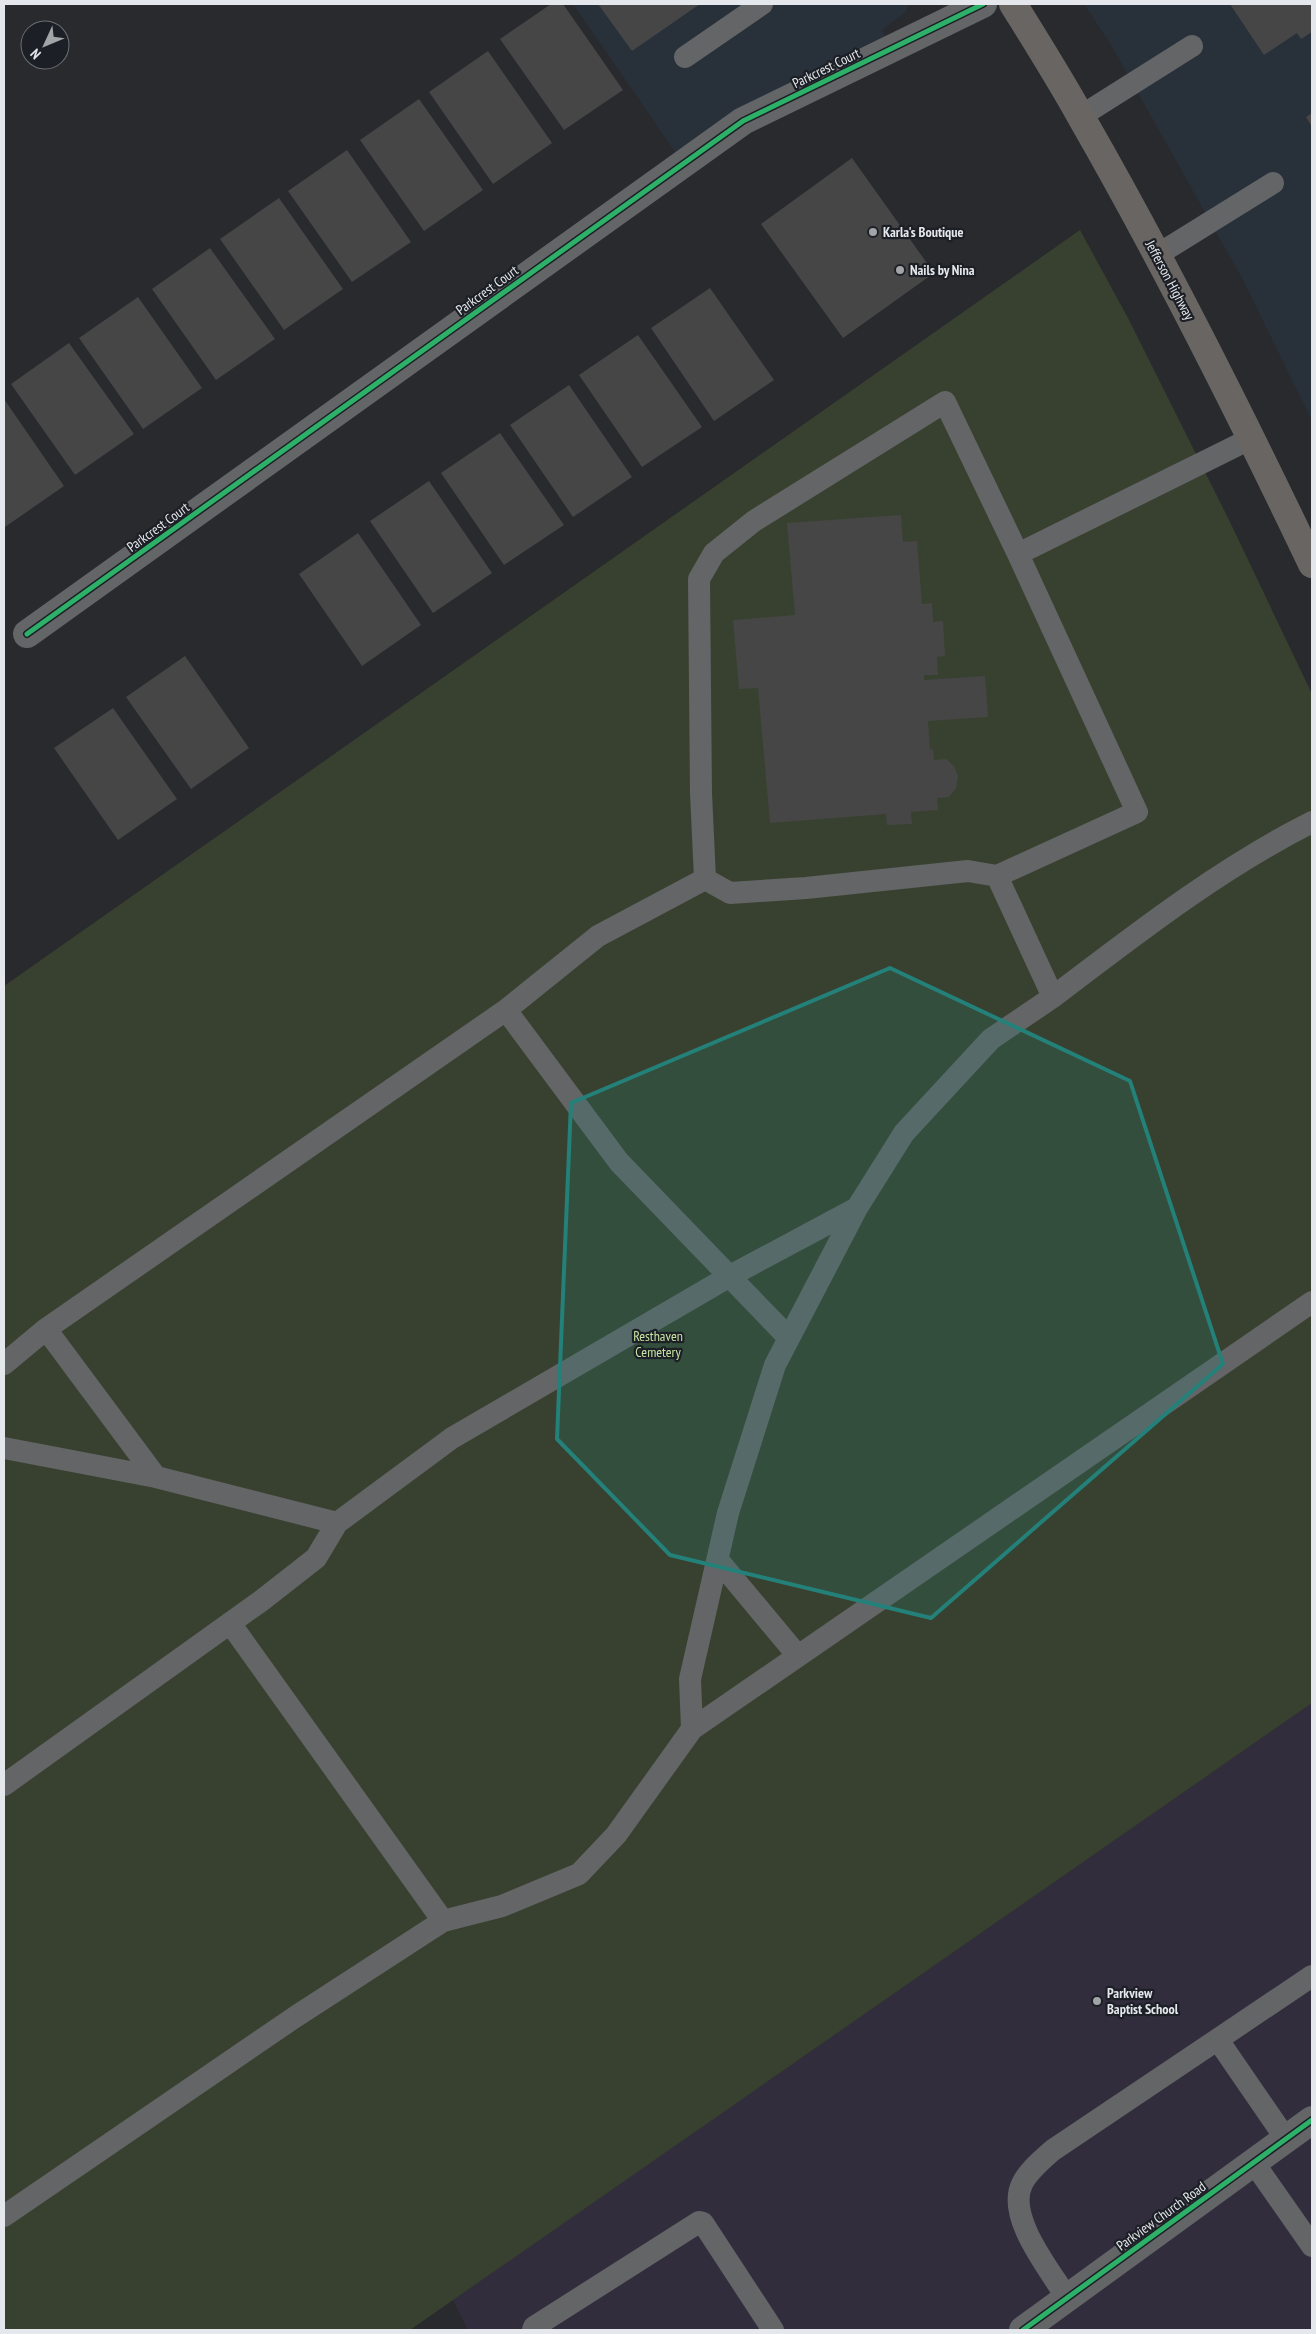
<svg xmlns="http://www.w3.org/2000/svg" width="1316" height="2334" font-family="'PT Sans Narrow',sans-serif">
<rect width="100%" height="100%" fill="#282a2d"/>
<path fill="#28303a" d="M573,4H909L906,12L882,30L887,40L743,109L675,152Z
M1084,4H1312V421L1243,280L1111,45Z"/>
<path fill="#322d3d" d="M1312,1703V2330H468L453,2300Z"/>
<path fill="#38412f" d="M1080,230L1128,318L1230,522L1312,694V1703L410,2330H4V986Z"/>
<path fill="#464647" d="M551,4H563L623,90L564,130L500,39Z
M598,4H700L632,51Z
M1230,4H1312V32L1301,39L1297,33L1264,55Z
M488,51L552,143L493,184L429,92Z
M419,99L483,190L424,231L360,140Z
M1312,113V127L1306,117Z
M347,150L411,242L352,282L288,191Z
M852,158L934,273L843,338L761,224Z
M279,198L343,289L284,330L220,239Z
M210,248L275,339L216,380L152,289Z
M710,288L774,380L714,421L651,328Z
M138,297L202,388L143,429L79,338Z
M638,335L702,427L642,467L579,375Z
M69,343L134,434L75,475L11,384Z
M569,385L632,477L573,517L510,425Z
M4,399L64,486L5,527L4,525Z
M500,433L564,525L504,565L441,473Z
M429,481L492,573L433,613L370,521Z
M901,515L903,542L917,541L922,604L932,603L933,622L943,621L945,656L937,657L938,675H924V680L985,676L988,717L928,721L930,750L933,749L934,760L946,759L954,766L958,776L956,788L949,797L937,798L938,810L911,812L912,824L887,825L886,814L770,823L758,688L739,689L733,620L795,615L787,523Z
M358,533L421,625L362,666L299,574Z
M185,656L249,748L191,789L126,697Z
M113,708L177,799L118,840L54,748Z"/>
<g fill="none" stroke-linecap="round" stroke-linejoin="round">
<path stroke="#636567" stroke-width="22" d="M685,57L762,4
M1081,116L1192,46
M1157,255L1273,183
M1252,438L1018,554L1137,812L997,876L1053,997C1136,934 1219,869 1312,822
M997,876L968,871L806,888L730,893L705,879L701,793L699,579L714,553L754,521L945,402L1018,554
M705,879L598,936L506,1010L619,1162L789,1338
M46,1329L506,1010
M4,1364L46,1329L156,1477
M4,1448L156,1477L337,1523
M718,1560L798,1656
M230,1623L443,1921
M692,1729L1312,1302
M4,1785L261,1601L316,1558L337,1523L452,1438L730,1276L857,1208
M1218,2040L1286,2139
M1254,2163L1312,2246
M4,2216L295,2017L443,1921L502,1906L579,1874L616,1835L692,1729L690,1679L728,1513L775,1365L857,1208L904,1133L991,1039L1053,997
M1067,2298C1050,2270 1006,2217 1022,2184C1028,2171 1043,2159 1053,2150L1312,1976
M533,2330L534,2327L699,2222L703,2223L773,2330"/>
<path stroke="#636567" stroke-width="28" d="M27,634L743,121L983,4
M1023,2330L1312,2120"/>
<path stroke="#696563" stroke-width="28" d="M1013,4C1036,41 1060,79 1081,117C1165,263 1240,413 1312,564"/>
<g stroke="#1c2026" stroke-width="8">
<path id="cycleway" d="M27,634L743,121L983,4
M1023,2330L1312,2120"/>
</g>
<use href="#cycleway" stroke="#2db169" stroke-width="5"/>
</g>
<path fill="#24817a" fill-opacity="0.2" stroke="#24817a" stroke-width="4" stroke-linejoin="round" d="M890,968L1130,1081L1223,1364L931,1618L670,1555L557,1439L571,1103Z"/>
<g fill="#a2a5a8" stroke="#1c2026" stroke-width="2">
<circle cx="873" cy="232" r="5"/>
<circle cx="900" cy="270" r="5"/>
<circle cx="1097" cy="2001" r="5"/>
</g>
<g text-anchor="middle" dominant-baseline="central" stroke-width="4.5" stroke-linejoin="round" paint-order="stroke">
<g font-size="14" fill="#e4e7eb" stroke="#1c2026">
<text transform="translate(826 68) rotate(-26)">Parkcrest Court</text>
<text transform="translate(1170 280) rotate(62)">Jefferson Highway</text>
<text transform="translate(487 290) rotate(-36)">Parkcrest Court</text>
<text transform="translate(158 527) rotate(-36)">Parkcrest Court</text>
<text transform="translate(1161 2216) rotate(-36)">Parkview Church Road</text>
</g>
<g font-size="14" font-weight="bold" fill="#e4e7eb" stroke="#1c2026" text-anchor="start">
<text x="883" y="232">Karla's Boutique</text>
<text x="910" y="270">Nails by Nina</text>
<text x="1107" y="1993">Parkview<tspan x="1107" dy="16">Baptist School</tspan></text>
</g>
<g font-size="14" fill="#c6e3a1" stroke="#1c2026">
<text x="658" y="1336">Resthaven<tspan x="658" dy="16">Cemetery</tspan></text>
</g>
</g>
<rect width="1316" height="2334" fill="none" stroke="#e4e7eb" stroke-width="10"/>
<g transform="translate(45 45) rotate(226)"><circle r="24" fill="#1c2026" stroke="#6c7075"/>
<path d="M0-4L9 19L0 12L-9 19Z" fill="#a2a5a8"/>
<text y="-8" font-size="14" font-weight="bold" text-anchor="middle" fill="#e4e7eb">N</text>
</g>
</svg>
